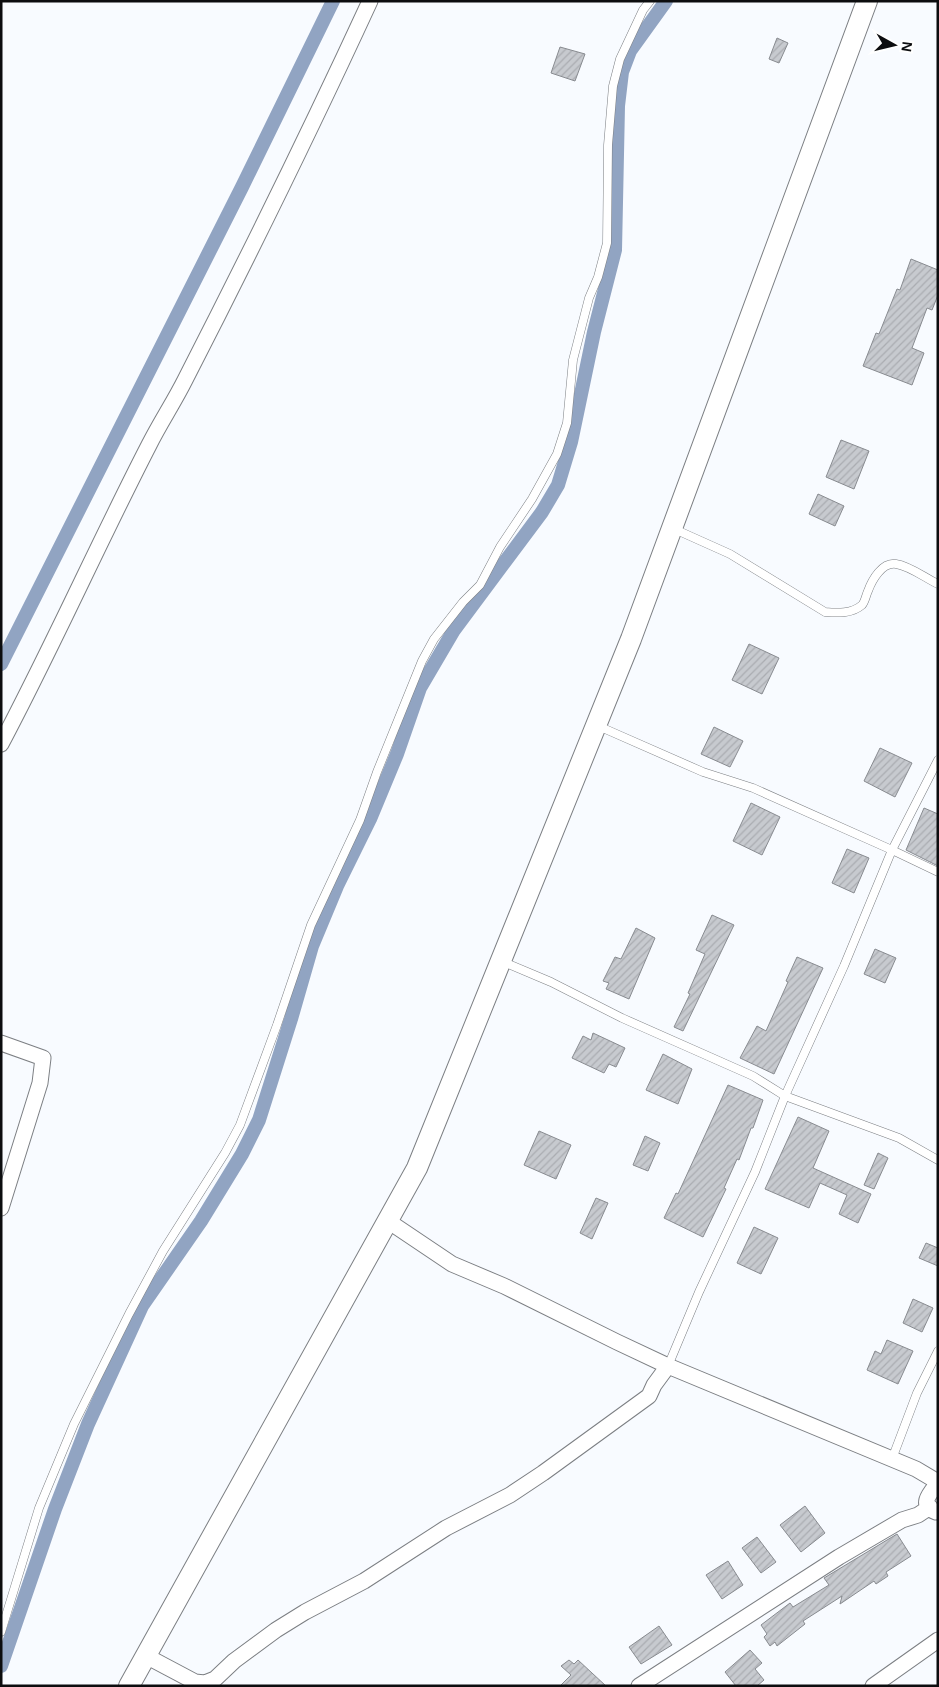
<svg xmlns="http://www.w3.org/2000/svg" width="939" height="1687" font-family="Arial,sans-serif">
<defs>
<pattern id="building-hatch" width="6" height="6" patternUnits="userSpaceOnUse" patternTransform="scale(1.25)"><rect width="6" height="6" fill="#c7cacf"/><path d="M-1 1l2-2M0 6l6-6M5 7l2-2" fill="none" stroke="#aaacb1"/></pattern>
</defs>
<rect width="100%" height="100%" fill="#f8fbff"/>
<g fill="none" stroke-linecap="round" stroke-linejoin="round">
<path stroke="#91a4c2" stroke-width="14" d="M1,664L242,187L333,1
M1,1666L55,1509L88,1424L142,1306L201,1221L242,1154L259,1120L291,1019L312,946L337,886L370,819L397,754L420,688L454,630L542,512L558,485L571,442L594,332L615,250L618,106L622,72L630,51L666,1"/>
</g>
<path fill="url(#building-hatch)" stroke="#888b90" d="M777,38L788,43L779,63L769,59Z
M560,47L585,54L575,81L551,73Z
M911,259L938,270V295L932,310L927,308L912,348L924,353L912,385L863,366L876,333L879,334L897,289L900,290Z
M841,440L869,451L854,489L826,477Z
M818,494L844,506L835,526L809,514Z
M749,644L779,658L762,694L732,680Z
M714,727L743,741L730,767L701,754Z
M880,748L912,763L895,797L864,781Z
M751,803L780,817L762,855L733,841Z
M924,808L938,814V866L906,850Z
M847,849L869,858L854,893L832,883Z
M712,915L734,925L683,1031L674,1027L690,994L688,993L705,954L696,950Z
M636,928L655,938L629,999L606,989L609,983L603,981L615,957L621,959Z
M875,949L896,958L885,983L864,974Z
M797,957L823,968L774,1074L740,1058L757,1026L766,1031L788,982L786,981Z
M593,1033L625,1048L616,1067L609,1064L604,1073L572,1058L583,1036L591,1040Z
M663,1054L692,1069L678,1104L646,1090Z
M728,1085L763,1100L753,1128H751L739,1160L737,1159L724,1188L726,1189L703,1237L664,1218L676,1193L678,1194Z
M798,1117L829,1131L813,1168L871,1194L858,1223L839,1214L847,1195L820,1183L809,1208L765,1189Z
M539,1131L571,1145L556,1179L524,1165Z
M645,1136L660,1143L648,1171L633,1165Z
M878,1153L888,1158L874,1189L864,1185Z
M596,1198L608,1203L592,1239L580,1233Z
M754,1227L778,1238L761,1274L737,1263Z
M926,1243L938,1248V1266L919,1258Z
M913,1299L933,1308L922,1332L903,1323Z
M887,1340L913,1351L898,1384L867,1370L875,1351L881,1354Z
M805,1506L825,1533L801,1552L780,1525Z
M897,1534L911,1556L886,1572L888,1576L876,1584L874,1581L840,1604L842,1596L803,1621L805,1624L777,1646L775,1642L770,1646L764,1637L767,1634L761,1625L790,1603L793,1607L829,1585L824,1578Z
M757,1537L776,1562L761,1573L742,1548Z
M728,1561L743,1585L722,1599L706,1575Z
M659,1626L672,1645L641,1664L629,1647Z
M750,1650L762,1663L755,1669L764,1680L757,1686H736L725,1672Z
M569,1660L574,1664L578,1660L606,1686H560L571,1675L561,1666Z"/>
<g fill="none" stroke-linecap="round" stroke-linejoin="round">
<g stroke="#7c7f83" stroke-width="9">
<path id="lane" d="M672,528L730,554L825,612C837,613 852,614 862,605C865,602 866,595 868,591C872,580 882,562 896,564C910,566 925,578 938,584
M596,725L703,772L753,788L892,850L938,872
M501,961L551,982L622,1018L753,1076L785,1096L899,1138L938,1160
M668,1366L699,1292L755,1172L785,1096L844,966L892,850L938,760
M892,1459L917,1393L938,1351
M1,1632L39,1508L74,1424L129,1314L163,1251L225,1153L240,1125L277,1025L311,925L360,820L377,772L422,661L434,639L463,602L480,585L500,547L532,499L557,454L567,423L573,360L589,298L598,277L607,243L608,145L613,86L620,59L643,10L650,1"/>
</g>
<g stroke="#7c7f83" stroke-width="17">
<path id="street" d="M1,744C53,646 98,544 149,445C160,423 174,402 185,380C249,255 311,129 370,1
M1,1043L43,1058L40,1083L1,1208
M388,1221L452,1264L504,1286L617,1342L668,1366L916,1469L938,1482
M936,1512C918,1505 930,1493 938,1483
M146,1656L195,1682L205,1683L215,1679L234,1661L276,1630L305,1612L364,1581L446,1528L510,1495L543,1473L649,1396L654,1385L668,1366
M639,1686L839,1557L902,1520L918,1515L930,1507
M873,1686L938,1640"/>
</g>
<g stroke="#7c7f83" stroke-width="22">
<path id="secondary" d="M129,1686L417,1168L631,639L867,1"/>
</g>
<use href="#lane" stroke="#fff" stroke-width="8"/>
<use href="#street" stroke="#fff" stroke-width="15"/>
<use href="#secondary" stroke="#fff" stroke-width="20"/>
</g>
<rect width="939" height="1687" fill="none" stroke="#0c0d0f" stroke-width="5"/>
<g transform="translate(894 45) rotate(98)" stroke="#ffffff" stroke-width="4" paint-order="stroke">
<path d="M0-4L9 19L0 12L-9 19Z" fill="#0c0d0f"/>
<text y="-8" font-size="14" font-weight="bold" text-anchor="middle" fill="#0c0d0f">N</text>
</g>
</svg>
